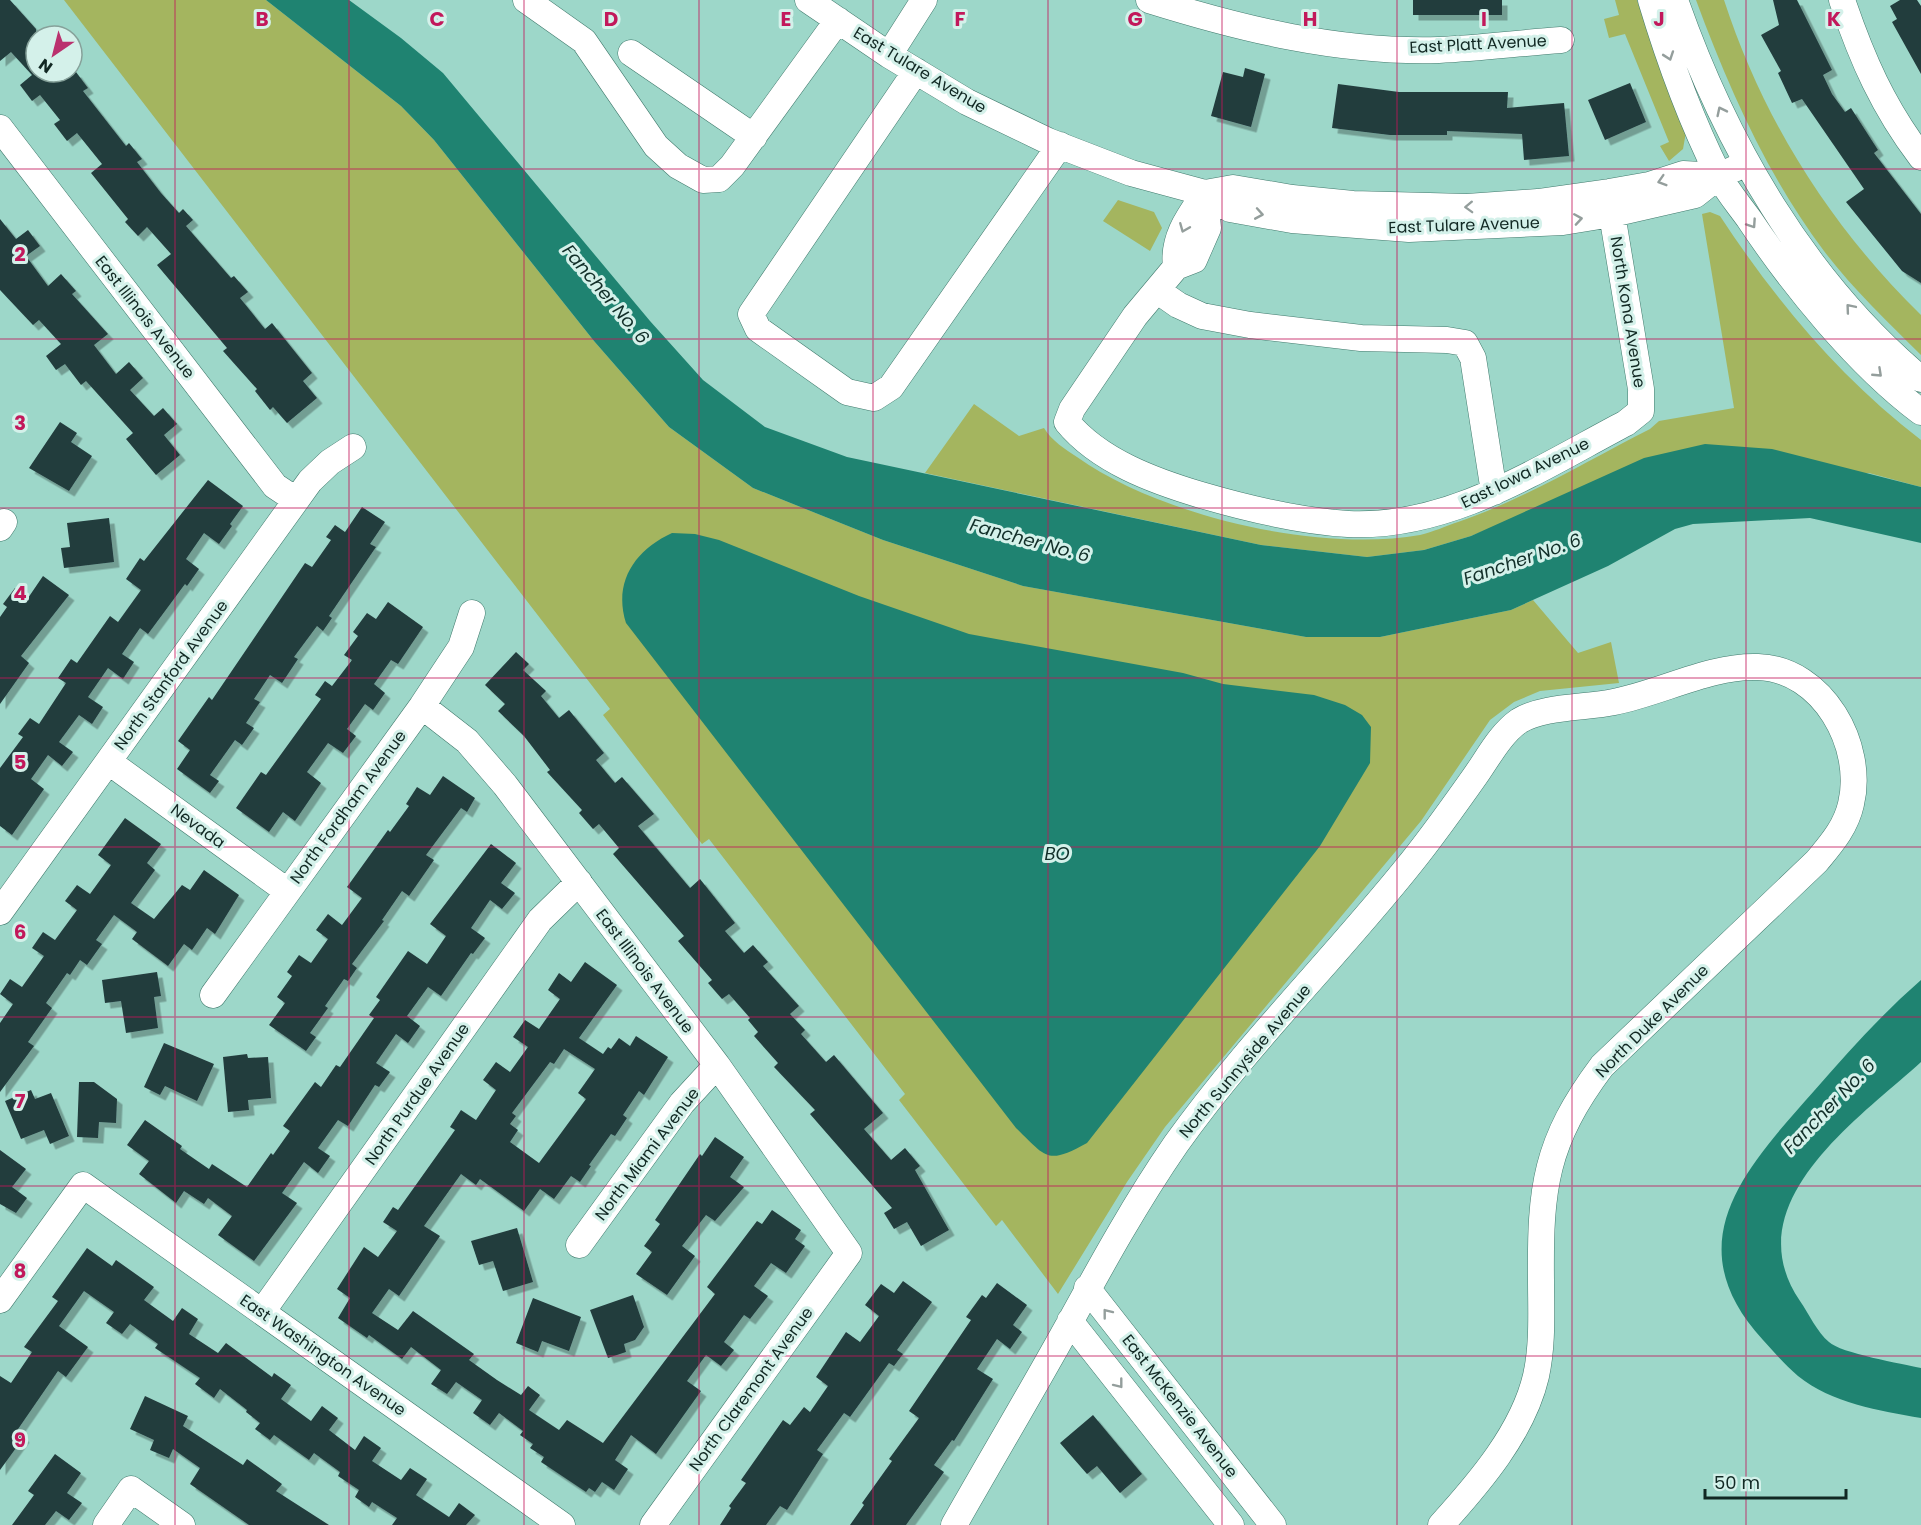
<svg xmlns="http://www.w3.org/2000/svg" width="1921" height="1525" font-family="Poppins,sans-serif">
<defs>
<filter id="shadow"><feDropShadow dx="5.5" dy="5.5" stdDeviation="0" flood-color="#0004"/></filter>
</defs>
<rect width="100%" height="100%" fill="#9dd7c9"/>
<path fill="#a4b55f" d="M64,0H266L401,106L434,140L594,341L669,427L753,488L883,540L1023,586L1306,637H1380L1511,610L1533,600L1578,653L1611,642L1619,683L1540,691L1514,702L1490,720L1421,821L1165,1127L1127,1182L1058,1294L1002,1220L996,1226L899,1100L905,1094L709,839L702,844L603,715L610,709Z
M1615,0H1637L1664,79L1686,132L1683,149L1669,161L1660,146L1669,142L1625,34L1609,38L1604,19L1619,15Z
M1696,0H1724C1763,120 1831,227 1921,315V355C1888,322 1852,288 1824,251C1767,175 1729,89 1696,0Z
M1118,200L1154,212L1162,228L1150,251L1103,221Z
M1710,212L1720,216C1776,301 1840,378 1921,440V487L1869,473L1521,516L1471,536L1424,550L1367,557L1261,545L925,473L974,404L1019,436L1044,428C1052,441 1065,449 1077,457C1160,516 1319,553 1420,535C1433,532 1446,526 1458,522C1525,499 1587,461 1650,429L1659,421L1734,408L1702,214Z"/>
<path fill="#1f8371" d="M266,0H349L401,38L443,73L650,321L703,380L765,427L847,457L1261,545L1367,557L1424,550L1471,536L1644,458L1705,444L1772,449L1921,487V543L1810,518L1693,524L1675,529L1608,566L1511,610L1380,637H1306L1023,586L883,540L753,488L669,427L594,341L434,140L401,106Z
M672,533L695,534L719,540L859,596L969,634L1183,673L1223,684L1314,695L1345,705L1362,715L1371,727L1370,763L1320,846L1087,1143C1047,1165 1047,1158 1016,1128L626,623C613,582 635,550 672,533Z
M1921,980V1062C1857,1120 1734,1204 1800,1301C1809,1314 1817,1332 1829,1342C1840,1353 1903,1364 1921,1368V1418C1880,1411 1831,1403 1798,1376C1785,1365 1774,1352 1763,1340C1674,1243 1746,1168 1814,1091C1849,1051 1881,1015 1921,980Z"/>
<path fill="#233c3d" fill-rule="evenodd" filter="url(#shadow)" d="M0,0H10L36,29V72H76L88,88L83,91L126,146L129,143L142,159L137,162L161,193L179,213L183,209L193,220L186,226L231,278L234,276L248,292L240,298L265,329L272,323L312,373L303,381L317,398L287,423L273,407L270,410L255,391L257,389L223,351L227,348L157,265L171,254L147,227L138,236L125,222L128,219L91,173L102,164L77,133L67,141L54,124L60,120L40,95L32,101L20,85L32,75L11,52L0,61Z
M1413,0H1502V15H1413Z
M1773,0H1797L1832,70L1823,75L1832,94L1845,112L1851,108L1878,150L1874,153L1921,214V283L1902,271L1846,202L1864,189L1802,99L1792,103L1778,73L1781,71L1761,35L1779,25Z
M1900,0H1917L1921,6V74L1892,22L1897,19L1890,6Z
M1245,68L1265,74L1251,127L1211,116L1223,72L1243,77Z
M1630,83L1646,122L1605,140L1588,100Z
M1338,84L1399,92H1508L1507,108L1564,103L1569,156L1524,160L1522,134L1447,131V135H1390L1332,128Z
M0,219L16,239L28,230L40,246L26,256L48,286L61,274L76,291L72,294L108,334L94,345L116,374L129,362L143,378L130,390L154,416L163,408L177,424L164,435L180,455L156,475L126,439L133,433L86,381L81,385L65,364L56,370L46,356L61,344L39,320L33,325L0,290Z
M60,422L77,433L71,442L92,456L69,491L29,468Z
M208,480L243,506L230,524L232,526L219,544L204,533L186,559L199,569L187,586L185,584L148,634L140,628L122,654L134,662L123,679L108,668L88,697L103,707L92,724L79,715L59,742L73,752L62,766L48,755L31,779L44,789L12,835L0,826V768L23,737L18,734L30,718L39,724L66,683L58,678L71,659L77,663L110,616L118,622L141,590L126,579L140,558L144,561Z
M362,507L385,522L370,544L376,547L329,616L332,618L323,631L317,626L294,657L298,659L282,683L270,675L254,699L260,702L246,723L254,728L242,745L235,740L210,775L219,781L210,793L177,769L190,750L178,741L209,697L212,700L305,563L312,567L331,540L326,537L335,525L345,532Z
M109,518L114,562L64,568L61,548L70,547L67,523Z
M43,576L69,595L21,656L29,663L0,704V617L7,607L3,604L15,588L28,598Z
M388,602L423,627L398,664L391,660L374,684L385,693L373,710L365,704L347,729L356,736L343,753L328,743L307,772L321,783L295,821L283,812L269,832L236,808L261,772L266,775L321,699L315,695L325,681L332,686L352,660L344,655L358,636L353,632L367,613L376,619Z
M516,652L529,664L523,670L546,691L541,696L559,718L569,710L604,753L596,760L615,783L622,777L654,814L638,826L690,888L700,879L735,923L725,931L744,953L753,945L768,962L763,966L799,1006L790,1014L805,1030L801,1034L826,1062L834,1055L883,1113L864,1129L891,1160L905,1148L920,1166L915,1170L949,1230L921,1246L907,1222L894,1229L884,1213L892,1208L810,1114L815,1110L774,1067L778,1063L754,1036L758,1032L748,1020L750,1018L729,994L722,999L708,983L712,980L678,941L684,936L613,854L619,848L599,824L593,829L579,813L582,810L547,772L550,770L524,736L498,711L505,704L485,685Z
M443,776L475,798L467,812L461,808L426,855L434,860L409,896L402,891L382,920L384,921L352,964L357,968L348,981L344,979L325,1006L328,1008L310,1033L316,1037L306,1051L269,1025L285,1003L277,997L292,976L287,972L299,955L311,963L328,939L316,930L328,914L342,925L362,898L347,887L388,830L390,832L409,806L406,804L417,787L430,795Z
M125,818L161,844L147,863L155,870L131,903L154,919L182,885L190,890L204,870L239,895L215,934L207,928L192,950L184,944L168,966L132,939L137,932L114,915L96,940L102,944L87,965L80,960L70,975L67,973L46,1003L52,1008L28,1042L34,1046L0,1092V1023L13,1004L0,994L10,979L22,987L44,956L32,948L43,932L55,940L77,910L65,901L77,885L90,894L111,865L98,855Z
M491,844L516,863L501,883L515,893L502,909L490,900L471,928L485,938L473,954L471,953L441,996L428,987L407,1016L420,1026L408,1043L396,1034L376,1063L390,1072L379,1087L375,1085L348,1126L338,1120L318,1148L330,1156L318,1173L304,1162L282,1193L297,1203L254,1261L218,1235L232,1216L208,1198L204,1204L184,1191L176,1203L139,1174L149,1161L127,1145L145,1120L182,1146L180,1149L209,1169L212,1164L247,1187L271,1153L273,1155L290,1131L283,1126L315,1082L321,1087L336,1065L340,1067L374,1018L369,1015L380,1000L376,997L408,951L427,964L446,936L430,924Z
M585,962L617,985L579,1038L603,1054L608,1047L611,1049L619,1038L630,1046L636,1036L668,1057L644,1095L639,1091L623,1115L627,1118L615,1136L611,1134L589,1165L591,1166L580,1182L571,1176L554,1199L540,1189L524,1211L480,1179L476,1185L461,1174L424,1226L440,1236L399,1296L389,1289L372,1313L398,1330L413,1311L474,1354L469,1360L497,1380L521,1395L528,1386L540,1395L529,1410L559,1430L567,1420L603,1443L715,1294L707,1287L757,1221L762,1224L772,1210L801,1230L795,1239L805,1246L786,1273L771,1263L754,1286L768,1296L750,1319L744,1315L724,1342L734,1350L721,1366L706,1355L687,1381L701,1391L656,1454L631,1435L615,1460L628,1469L614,1490L602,1482L595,1492L589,1488L586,1492L541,1462L544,1457L530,1448L533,1444L520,1435L523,1431L499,1413L490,1425L473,1413L482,1400L456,1382L447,1394L431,1384L441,1370L411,1347L402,1359L369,1335L367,1338L338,1318L350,1298L337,1289L364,1247L378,1257L397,1231L383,1222L393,1207L398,1210L455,1130L450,1127L461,1110L476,1120L496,1090L483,1080L496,1062L510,1072L528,1047L513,1037L525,1020L539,1029L560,999L548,990L559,973L571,982ZM564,1049L595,1069L578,1093L586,1099L539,1163L510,1142L518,1130L510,1124L516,1116L512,1113L550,1062L554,1064Z
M157,972L161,996L154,997L158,1028L126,1033L121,1001L105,1003L102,980Z
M164,1043L214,1064L197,1101L165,1086L160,1095L144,1087Z
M247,1054L248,1058L268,1057L271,1098L248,1100L249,1110L228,1112L223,1057Z
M79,1082H94L117,1099L116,1123L99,1122L98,1138L77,1137Z
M31,1090L35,1099L51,1093L69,1136L50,1144L44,1130L21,1139L5,1101Z
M715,1137L744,1157L730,1177L744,1187L715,1221L706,1215L682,1246L695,1256L667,1295L636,1274L652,1252L644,1246L660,1224L655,1220L700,1154L702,1156Z
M0,1150L26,1169L12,1187L27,1198L16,1213L0,1204Z
M517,1228L533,1282L503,1291L493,1261L479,1265L471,1241Z
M87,1248L112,1266L116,1260L154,1287L144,1300L173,1321L182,1308L198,1319L189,1334L218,1353L226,1343L272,1377L274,1373L291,1385L281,1399L311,1421L322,1406L338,1418L329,1430L355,1450L364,1436L381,1448L372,1461L401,1480L410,1468L427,1479L416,1495L449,1517L459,1503L475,1515L466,1525H392L397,1518L372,1502L369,1507L355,1497L359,1490L338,1476L340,1472L314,1453L309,1460L274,1435L270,1440L255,1429L260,1423L246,1412L247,1410L220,1389L214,1398L195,1384L200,1378L155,1348L158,1344L130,1324L122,1334L106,1323L114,1312L84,1291L59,1326L88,1347L66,1377L58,1371L16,1432L24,1437L0,1470V1376L11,1383L32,1352L24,1347L58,1301L52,1297Z
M903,1281L932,1302L897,1350L903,1354L894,1366L889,1363L850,1417L844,1413L817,1450L823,1454L787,1510L780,1506L766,1525H720L731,1508L729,1506L746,1483L741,1480L783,1420L790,1425L804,1407L810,1412L828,1386L816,1377L846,1332L860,1342L879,1316L865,1305L881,1284L894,1293Z
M997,1283L1027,1305L1013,1325L1022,1332L1010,1349L997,1339L977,1369L993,1379L954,1441L952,1440L934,1465L944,1472L906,1525H850L864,1505L862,1503L892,1461L889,1459L919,1418L909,1411L971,1320L966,1317L982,1295L986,1298Z
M633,1295L644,1327L635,1340L624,1344L626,1352L608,1358L590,1310Z
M533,1298L581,1317L569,1351L542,1341L538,1352L516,1343Z
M145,1396L188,1416L183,1426L243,1465L247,1459L282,1484L276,1491L329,1525H249L190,1484L200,1468L173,1449L169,1458L150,1450L154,1440L130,1429Z
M1093,1415L1142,1474L1120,1493L1097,1466L1087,1474L1060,1443Z
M55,1454L81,1473L67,1493L82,1503L69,1520L56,1511L45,1525H12L34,1495L28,1491Z"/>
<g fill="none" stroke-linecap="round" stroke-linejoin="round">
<g stroke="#417a6d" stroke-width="27">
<path id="minor" d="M526,0L584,41L656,146L678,166L703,180L719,179L732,166L838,20
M808,0L889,55L967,102L1048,141L1131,173L1205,193L1230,209L1292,220L1409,229L1563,222L1612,214L1695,195L1719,176L1747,163
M1149,0C1242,29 1339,53 1439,50C1479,48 1520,43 1561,40
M1651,0C1669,60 1690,118 1718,174C1726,190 1739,205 1749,219C1793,285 1858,365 1921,412
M1675,0C1725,143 1804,281 1921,379
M1842,0C1862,59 1883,107 1921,157
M631,53L754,137
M889,55L924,0
M916,71L751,314L758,329L847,392L874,398L891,387L1060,145
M0,128L275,486L296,500
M1205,193L1208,228L1194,260L1176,267L1135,316L1072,409L1067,422C1099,461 1154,481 1201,495C1249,509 1298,521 1348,524C1449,529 1540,468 1626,423L1641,411V389L1612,214
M1205,193L1233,188L1292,198L1353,204L1467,207L1538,202L1609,192L1649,185L1683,174L1719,176
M1176,267C1172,238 1189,216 1205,193
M1158,291L1178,305L1202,316L1250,325L1361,338L1447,340L1465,343L1473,358L1494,492
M0,528L4,522
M422,706L467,741L505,785L717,1065L849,1253L653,1525
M109,762L287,891
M0,912L310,481L330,462L353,447
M213,995L422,706L461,647L472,613
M579,1245L682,1103L717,1065
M1087,1288L1273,1525
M0,1300L83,1185L562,1525
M262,1312L540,920L579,882
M1070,1321L1231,1525
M106,1525L131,1489L182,1525
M954,1525C992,1458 1032,1391 1069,1324C1103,1262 1136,1202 1176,1144C1245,1047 1331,962 1406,869C1430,840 1451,810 1473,779C1487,760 1499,735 1519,721C1543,706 1586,708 1614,702C1660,693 1712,665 1758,667C1823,669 1865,746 1851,804C1846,827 1831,844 1817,861L1602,1066C1545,1142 1540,1188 1541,1280C1541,1312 1543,1344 1536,1376C1523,1432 1479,1483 1441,1525"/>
</g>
<use href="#minor" stroke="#fff" stroke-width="26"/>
</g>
<defs><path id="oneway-chevron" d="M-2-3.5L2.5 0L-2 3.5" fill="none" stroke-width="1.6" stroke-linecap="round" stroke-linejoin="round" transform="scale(1.5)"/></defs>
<g stroke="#949e9c">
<use href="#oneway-chevron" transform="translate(1669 56) rotate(71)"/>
<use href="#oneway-chevron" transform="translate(1721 111) rotate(-116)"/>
<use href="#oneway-chevron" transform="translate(1662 181) rotate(163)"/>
<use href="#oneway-chevron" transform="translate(1469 207) rotate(178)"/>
<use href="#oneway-chevron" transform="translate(1259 214) rotate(10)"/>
<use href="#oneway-chevron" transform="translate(1578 219) rotate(-9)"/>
<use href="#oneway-chevron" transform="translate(1752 224) rotate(56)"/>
<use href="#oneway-chevron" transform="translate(1184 228) rotate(112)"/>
<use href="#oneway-chevron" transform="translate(1850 308) rotate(-130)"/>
<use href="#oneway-chevron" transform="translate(1878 373) rotate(43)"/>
<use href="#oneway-chevron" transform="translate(1107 1313) rotate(-128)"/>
<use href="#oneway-chevron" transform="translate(1119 1384) rotate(52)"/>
</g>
<path fill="none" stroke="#c2185b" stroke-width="1.5" stroke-opacity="0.55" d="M175,0V1525M349,0V1525M524,0V1525M699,0V1525M873,0V1525M1048,0V1525M1222,0V1525M1397,0V1525M1572,0V1525M1746,0V1525M0,169H1921M0,339H1921M0,508H1921M0,678H1921M0,847H1921M0,1017H1921M0,1186H1921M0,1356H1921"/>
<g text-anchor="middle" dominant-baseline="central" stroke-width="6" stroke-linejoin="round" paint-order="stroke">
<g font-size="16" fill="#112823" stroke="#d4f1ea">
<text transform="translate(1478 44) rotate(-3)">East Platt Avenue</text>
<text transform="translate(920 70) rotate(31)">East Tulare Avenue</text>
<text transform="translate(1464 225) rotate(-2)">East Tulare Avenue</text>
<text transform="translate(1628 312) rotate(81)">North Kona Avenue</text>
<text transform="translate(145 317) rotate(52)">East Illinois Avenue</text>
<text transform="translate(1525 473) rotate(-26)">East Iowa Avenue</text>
<text transform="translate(171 675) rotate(-54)">North Stanford Avenue</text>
<text transform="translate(348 807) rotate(-54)">North Fordham Avenue</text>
<text transform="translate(198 826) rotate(36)">Nevada</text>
<text transform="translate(645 971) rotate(53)">East Illinois Avenue</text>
<text transform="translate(1652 1021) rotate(-45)">North Duke Avenue</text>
<text transform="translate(1245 1061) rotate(-50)">North Sunnyside Avenue</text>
<text transform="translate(417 1094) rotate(-55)">North Purdue Avenue</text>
<text transform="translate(647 1154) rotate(-53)">North Miami Avenue</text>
<text transform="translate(323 1355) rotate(35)">East Washington Avenue</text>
<text transform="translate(751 1389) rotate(-54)">North Claremont Avenue</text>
<text transform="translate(1180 1406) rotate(52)">East McKenzie Avenue</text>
</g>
<g font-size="18" font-style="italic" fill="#122f29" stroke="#d4f1ea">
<text transform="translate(606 294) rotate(50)">Fancher No. 6</text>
<text transform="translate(1030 540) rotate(15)">Fancher No. 6</text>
<text transform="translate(1522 559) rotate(-19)">Fancher No. 6</text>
<text x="1057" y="853">BO</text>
<text transform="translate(1829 1106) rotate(-46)">Fancher No. 6</text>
</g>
</g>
<g font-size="20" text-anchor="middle" font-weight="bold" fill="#c2185b" stroke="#d4f1ea" stroke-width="6" stroke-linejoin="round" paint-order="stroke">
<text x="262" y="26">B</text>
<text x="437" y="26">C</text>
<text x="611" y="26">D</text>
<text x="786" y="26">E</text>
<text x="960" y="26">F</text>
<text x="1135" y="26">G</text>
<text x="1310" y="26">H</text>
<text x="1484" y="26">I</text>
<text x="1659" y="26">J</text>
<text x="1834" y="26">K</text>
<text x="20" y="261">2</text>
<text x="20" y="430">3</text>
<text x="20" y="600">4</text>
<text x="20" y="769">5</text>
<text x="20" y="939">6</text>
<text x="20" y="1108">7</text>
<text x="20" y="1278">8</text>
<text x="20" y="1447">9</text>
</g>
<g transform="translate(54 54) rotate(215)"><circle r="28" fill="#d4f1ea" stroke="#86a19a" stroke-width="1.5"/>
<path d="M0-4.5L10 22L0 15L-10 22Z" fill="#ba316e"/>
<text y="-9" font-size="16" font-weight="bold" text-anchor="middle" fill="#112823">N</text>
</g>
<path d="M1705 1489v9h141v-9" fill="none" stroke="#112823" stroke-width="3"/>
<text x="1714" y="1489" font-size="18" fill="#112823" stroke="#d4f1ea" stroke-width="4.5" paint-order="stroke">50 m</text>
</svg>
